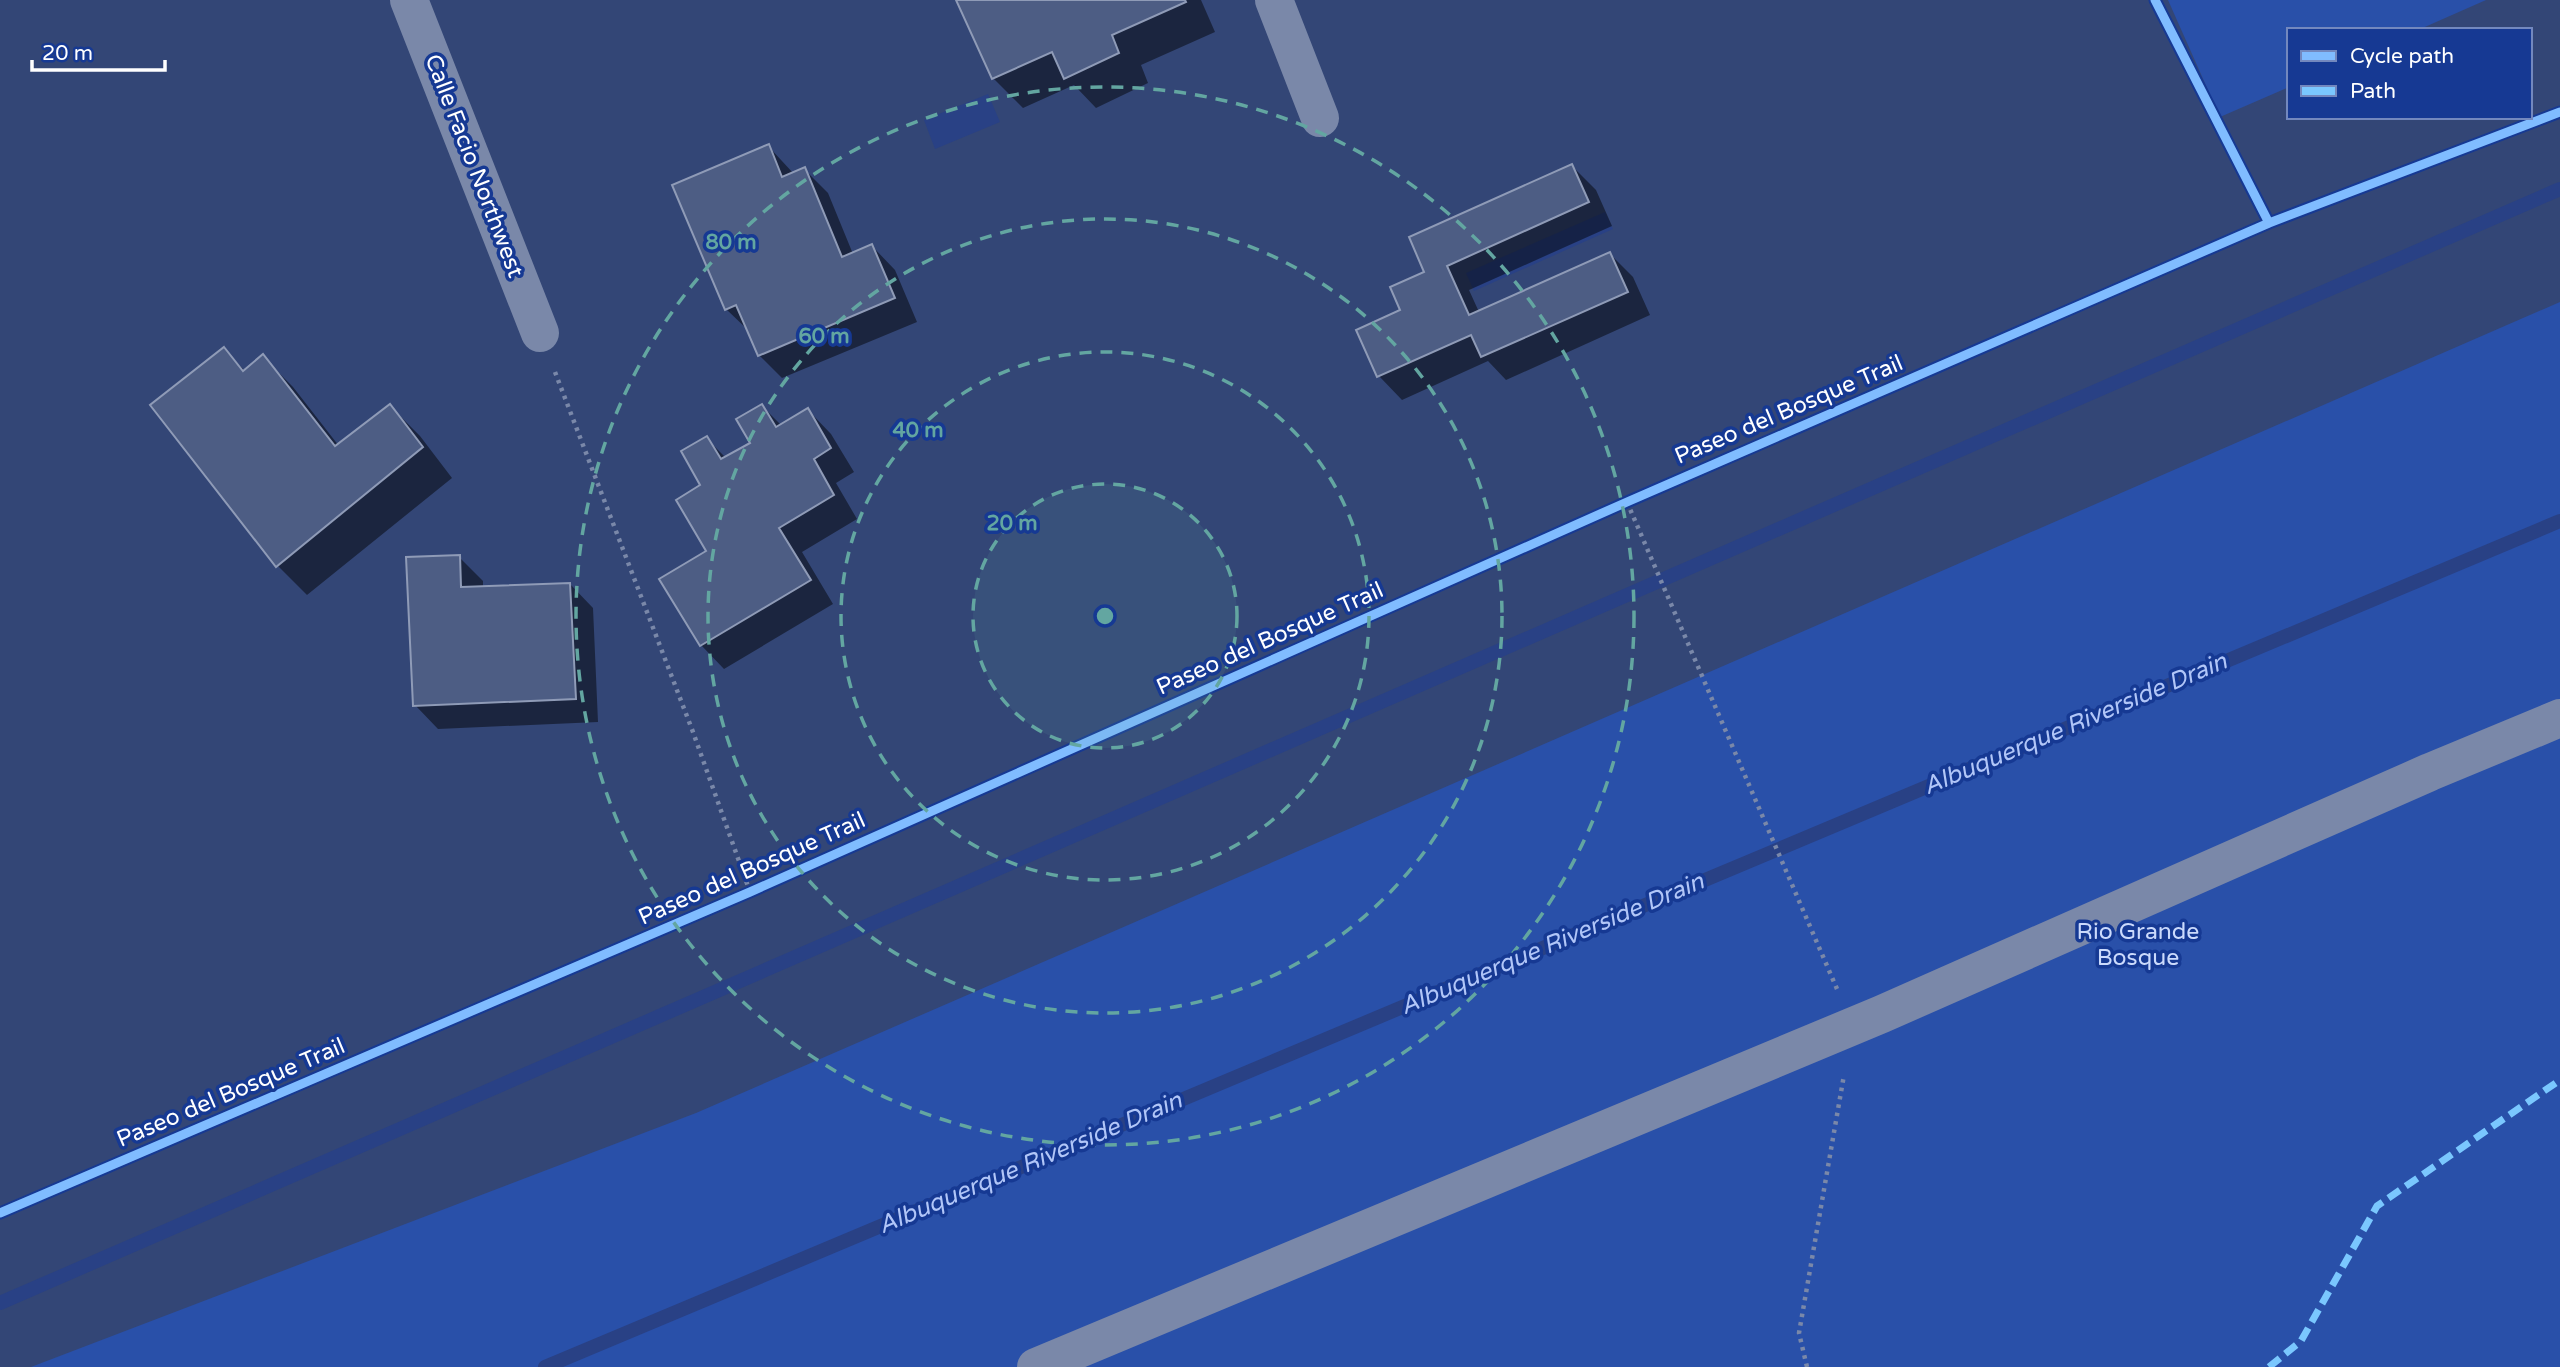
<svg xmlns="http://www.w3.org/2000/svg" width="2560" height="1367" font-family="'Varela Round',sans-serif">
<rect width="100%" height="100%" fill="#334676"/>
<path fill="#2950a9" d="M2168,0H2486L2418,30H2289V87L2220,117Z
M2560,302V1367H31L696,1113Z"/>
<path fill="#294185" d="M988,94L1000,122L935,149L924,120Z
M1605,212L1613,229L1474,291L1466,273Z"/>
<path fill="#0007" d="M958,0H1201L1215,32L1141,65L1148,83L1096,108L1074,85L1023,108L993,78Z
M769,147L794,174L804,169L828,193L853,254L872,246L895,270L917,322L782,378L759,355L750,332L726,309Z
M1572,166L1596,190L1612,226L1469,290L1479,312L1610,254L1633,277L1650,315L1506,380L1488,361L1402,400L1379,376L1359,331L1403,311L1427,272Z
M224,349L245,371L263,357L293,387L339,446L390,406L420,436L452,478L307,595L277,565Z
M762,406L782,426L808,410L831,434L854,472L836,483L857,519L802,552L833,604L724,669L701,645L708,551L703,486L706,438L726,458L752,443Z
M459,557L483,581V588L570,584L593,608L598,722L438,729L415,705Z"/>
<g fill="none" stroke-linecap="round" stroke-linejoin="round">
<path stroke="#294185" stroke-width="14" d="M0,1303L2560,189
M545,1367L2560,521"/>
</g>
<path fill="#4d5d84" stroke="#8f9bb7" stroke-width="2" d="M956,0H1185L1186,2L1112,35L1119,53L1064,79L1052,52L992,79Z
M769,144L782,177L805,167L842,257L872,244L895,298L758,356L736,305L725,310L672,185Z
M1572,164L1589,202L1447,266L1469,315L1610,252L1628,292L1481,357L1471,335L1377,377L1356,330L1400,310L1390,287L1424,272L1409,237Z
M224,347L243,371L263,354L335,446L390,404L423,447L276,567L150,405Z
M762,404L776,427L808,408L831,448L814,459L834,495L779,528L811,580L700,646L659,579L706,551L676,500L700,485L681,451L707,436L721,459L750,443L736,419Z
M460,555L461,587L570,583L576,699L413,706L406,557Z"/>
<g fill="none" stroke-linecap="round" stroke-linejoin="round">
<path stroke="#7a88a9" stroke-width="4.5" stroke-dasharray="3.5 5" stroke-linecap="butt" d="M555,372L693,732L750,892
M1627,502L1837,989
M1807,1367L1799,1333L1844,1075"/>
<path stroke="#7a88a9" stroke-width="38" d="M409,0L540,333
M1274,0L1320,118
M1036,1367L1882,1014L2430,772L2560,718"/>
<path stroke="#7ac7fe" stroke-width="7" stroke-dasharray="14 7" stroke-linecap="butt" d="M2269,1367L2301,1341L2377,1206L2560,1080"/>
<g stroke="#163993" stroke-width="13">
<path id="cycleway" d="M2155,0L2269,223
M0,1213L750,892L1627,502L2269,223L2560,112"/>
</g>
<use href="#cycleway" stroke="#80bcff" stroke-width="9"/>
</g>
<circle cx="1105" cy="616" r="132" fill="#63a6a1" fill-opacity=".12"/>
<g fill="none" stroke="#63a6a1" stroke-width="3.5" stroke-dasharray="12 9">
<circle cx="1105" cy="616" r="132"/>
<circle cx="1105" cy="616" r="264"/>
<circle cx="1105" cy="616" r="397"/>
<circle cx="1105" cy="616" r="529"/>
</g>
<g text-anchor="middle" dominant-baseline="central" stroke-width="7" stroke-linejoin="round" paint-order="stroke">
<g font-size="23" fill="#fff" stroke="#163993">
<text transform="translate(474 166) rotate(69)">Calle Facio Northwest</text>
<text transform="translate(1789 410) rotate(-23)">Paseo del Bosque Trail</text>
<text transform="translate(1270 639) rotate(-24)">Paseo del Bosque Trail</text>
<text transform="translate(752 869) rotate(-24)">Paseo del Bosque Trail</text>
<text transform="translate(231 1093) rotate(-23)">Paseo del Bosque Trail</text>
</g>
<g font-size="23" fill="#cbdafc" stroke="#163993">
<text x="2138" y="932">Rio Grande<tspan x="2138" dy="26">Bosque</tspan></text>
</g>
<g font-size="24" font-style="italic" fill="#b1c6f8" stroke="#163993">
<text transform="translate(2075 724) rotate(-23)">Albuquerque Riverside Drain</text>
<text transform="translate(1552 944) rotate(-23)">Albuquerque Riverside Drain</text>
<text transform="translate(1030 1163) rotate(-23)">Albuquerque Riverside Drain</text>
</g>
</g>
<circle cx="1105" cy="616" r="10" fill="#63a6a1" stroke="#163993" stroke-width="3.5"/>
<g font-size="21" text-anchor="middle" font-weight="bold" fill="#63a6a1" stroke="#163993" stroke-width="7" stroke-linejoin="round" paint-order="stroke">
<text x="731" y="249">80 m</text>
<text x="824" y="343">60 m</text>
<text x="918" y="437">40 m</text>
<text x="1012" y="530">20 m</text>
</g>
<rect x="2287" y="28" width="245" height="91" fill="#163993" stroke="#7388be" stroke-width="2"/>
<rect x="2301" y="51" width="35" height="10" fill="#80bcff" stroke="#7388be" stroke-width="2"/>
<text x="2350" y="63" font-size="21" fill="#ffffff">Cycle path</text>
<rect x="2301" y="86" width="35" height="10" fill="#7ac7fe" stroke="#7388be" stroke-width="2"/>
<text x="2350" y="98" font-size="21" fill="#ffffff">Path</text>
<path d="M32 60v10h133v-10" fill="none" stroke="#ffffff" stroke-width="3.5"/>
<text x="42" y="60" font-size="21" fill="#ffffff" stroke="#163993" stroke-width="5" paint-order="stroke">20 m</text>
</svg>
